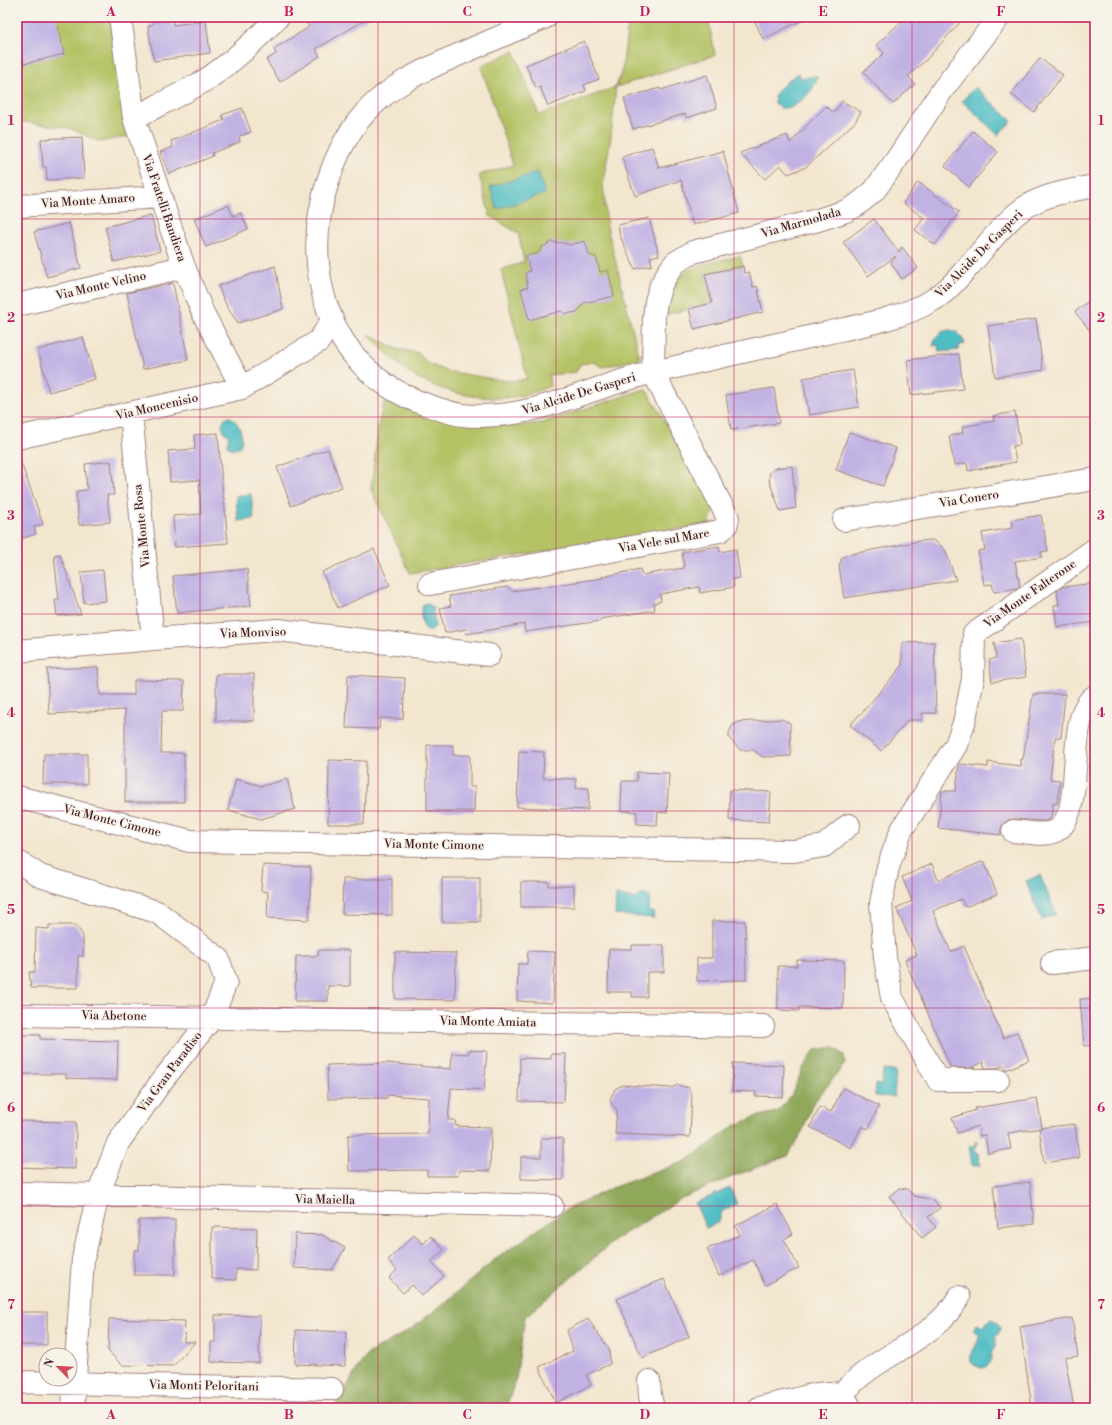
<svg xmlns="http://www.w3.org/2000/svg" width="1112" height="1425" font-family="'Libre Bodoni',serif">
<rect width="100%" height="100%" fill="#f7f3e8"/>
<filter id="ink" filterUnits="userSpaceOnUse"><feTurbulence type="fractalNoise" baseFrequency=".025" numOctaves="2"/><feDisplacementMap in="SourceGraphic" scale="8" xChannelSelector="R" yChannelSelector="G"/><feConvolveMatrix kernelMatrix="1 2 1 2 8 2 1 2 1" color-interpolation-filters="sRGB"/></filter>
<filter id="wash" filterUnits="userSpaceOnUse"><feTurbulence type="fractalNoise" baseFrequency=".012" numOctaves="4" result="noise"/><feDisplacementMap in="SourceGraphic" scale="16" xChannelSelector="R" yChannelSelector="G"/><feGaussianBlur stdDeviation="0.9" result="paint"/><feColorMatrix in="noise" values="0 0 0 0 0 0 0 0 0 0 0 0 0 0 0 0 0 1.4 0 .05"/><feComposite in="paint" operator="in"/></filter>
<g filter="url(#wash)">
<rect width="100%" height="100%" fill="#f3e6cf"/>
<path fill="#b4c265" stroke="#7f7048" d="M17,17H110L130,136L100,142L69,128L17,121Z
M629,17H708L715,55L616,87L611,136L603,184L607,227L640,359L602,367L594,362L580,364L576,372L549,375L550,386C536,392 521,397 505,398C476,399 442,392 416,377C398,366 383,350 368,334L397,349L418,353L429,364L446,371L493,379L513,381L527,379L501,270L524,262L518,233L490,216L479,175L513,165L481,66L514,51L539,115L616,87L622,70Z
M740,256L743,266L705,274L712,303L665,315C670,265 700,265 740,256Z
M645,389L650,395L714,509L709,524L410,573L371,489L379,422L384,402L486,424L513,426L542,423Z"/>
<path fill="#8fa85a" stroke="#6c6442" d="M833,1047L844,1055L845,1064L812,1105L802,1133L788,1156L739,1174L682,1198L615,1240L525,1317L516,1379L506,1408H335L358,1367L369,1353L411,1329L447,1301L493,1261L567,1209L614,1187L686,1161L734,1126L755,1117L777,1112L791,1096L803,1068L815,1050Z"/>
<path fill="#4fbec4" stroke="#4c6e78" d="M799,73L801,78L817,76C817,87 803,101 793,106C790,108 785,108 780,108L775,103L774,97C780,86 788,80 799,73Z
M975,87L1012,121L998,135L962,101Z
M538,172L545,194L497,209L490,187Z
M950,330C958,331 962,337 965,344L959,345V350L939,352L938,345L933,346C936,336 939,331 950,330Z
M230,417C244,424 248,456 228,447L227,444L229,436L224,432L222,424L225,418Z
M251,494L254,519L238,521L236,496Z
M425,603L429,604L433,608L435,627L431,631H427C421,626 418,608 425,603Z
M1040,875L1056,914L1042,920L1026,881Z
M647,894L650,896L649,911L653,912L654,918L615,915L616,895L634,899L641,895Z
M883,1070L896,1071L894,1097L875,1096L876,1084L882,1085Z
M975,1141H977V1146L975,1148V1152L979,1153L980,1165L972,1166L969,1146L976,1145Z
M730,1188L737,1204L722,1211L719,1222L706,1228L695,1203Z
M991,1319C1000,1322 1003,1329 996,1337V1346L992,1351C990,1360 994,1364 982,1368C957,1362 981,1347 979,1333L974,1331L973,1329L977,1324L983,1327L986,1322Z"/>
<g id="blocks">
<path fill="#c1b2e4" d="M17,17H56L64,54L24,64L17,31Z
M165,17H172L173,25L206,21L210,53L154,61L148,27L156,21Z
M303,17H370L316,49L320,56L280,82L266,60L276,54L274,49L309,27Z
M753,17H809L763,39Z
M906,17H965L925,61L908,76L915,84L893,104L863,72L884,53L876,45Z
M584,41L599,79L584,85L586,91L548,106L540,87L536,88L526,65Z
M1040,58L1063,75L1034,112L1011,94Z
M707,75L717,108L687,118L685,114L633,129L624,98L660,88L661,90Z
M842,101L861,112L855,122L806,167L788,174L780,165L765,179L740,153L787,135L790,143L826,106L834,113Z
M242,108L251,132L239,136L240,142L212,153L213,156L169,174L160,152L173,147L171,141L224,120L222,115Z
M973,131L998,152L969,187L945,166Z
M82,137L84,178L47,180L46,167H43L41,139Z
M652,147L659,168L723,151L739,213L693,225L681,180L635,196L622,157Z
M918,182L959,212L935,245L915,230L924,218L903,203Z
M228,205L233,216L241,213L248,229L206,247L194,219Z
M151,215L160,251L114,262L105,227Z
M649,218L659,255L650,257L652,265L635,269L620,236L618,225Z
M874,219L899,252L902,247L918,268L902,279L891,263L896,256L868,276L843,242Z
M69,223L81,268L47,277L34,232Z
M585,241L589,255L596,257L600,272L608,270L614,296L584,303L577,312L566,314L561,311L529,320L521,289L528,287L525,273L530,271L526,256L539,253L541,248L551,242L564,243L569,245Z
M275,266L283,309L238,323L227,307L218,286Z
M743,266L744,273L749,272L753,287L757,286L763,312L694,329L689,309L712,303L705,274Z
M173,283L188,360L143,369L127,293Z
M1095,296V337L1075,312Z
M1036,319L1043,370L995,377L988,326Z
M83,337L95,379L49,392L38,350Z
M959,354L963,389L911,395L907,360Z
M853,370L859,407L809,415L803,378Z
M774,388L779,423L731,430L726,395Z
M1015,412L1020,445L1013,446L1016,462L968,471L967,463L954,465L949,436L963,433L962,427L994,421L993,416Z
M849,432L896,448L883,486L836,470Z
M218,433L223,498H224L228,543L175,547L173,516L201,514L199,480L170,482L168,451L195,449L194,435Z
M328,449L342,487L291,506L277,467Z
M17,457H19L43,524L34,527L36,534L17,540Z
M111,461L114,495H107L110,522L79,525L76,491L87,490L85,464Z
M792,466L796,508L780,511L769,480L770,472L776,468Z
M1041,515L1048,551L1041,552L1042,557L1015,561L1020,587L1017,588L994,592L992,584L984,585L978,551L985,550L982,533L1013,528L1012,520Z
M933,540L940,545L945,550L956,580L844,598L839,566L842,558L846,555L920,541Z
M719,546L720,552L736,549L740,578L733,579L734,587L700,593L699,587L660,594L661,601L654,603L655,610L601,619V621L525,632L524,624L467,634L466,629L445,633L440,608L451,606L449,596L507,587L512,591L603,578L602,577L640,569L642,575L684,568L682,552Z
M374,549L390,585L338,608L322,572Z
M60,554L81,614L57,616L55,600H59L54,555Z
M247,569L251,606L177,613L173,576Z
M103,570L106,601L84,603L81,572Z
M1095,583V622L1057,627L1054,605H1059L1057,591L1062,587Z
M1021,639L1026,677L992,682L989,660L996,658L994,643Z
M934,642L936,713H922V720H908L881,751L850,725L860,714H861L902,666V643Z
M98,667L100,695H134V680L184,681L183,711H162L161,753H184V802H125V710L49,714L47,669Z
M216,674H254V721H216Z
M348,675L405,678L403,719L380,718L379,729L346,728Z
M1033,694H1065L1061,738L1055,737L1050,779L1060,780L1057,804L1053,803L1051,818L1047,821H1043L1014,819L1008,820L1003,824L1001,829V835L938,828L942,791H956L959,764L988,767V762L1021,766V759H1023Z
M782,719L790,723L791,756L763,757L753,750H740L729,738V733L732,726L739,722Z
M427,745H453V755H470V787H475L474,811H427Z
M519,751L544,752L543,778L576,779V788H589L588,810L517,807Z
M44,754H87V784H43Z
M329,760L366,761L364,824H328Z
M637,772L669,773L667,813L658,812L657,825L637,824V812L621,811L622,781H637Z
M236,779L262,786L287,779L295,809L261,819L228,810Z
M730,790L771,792L769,822L729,820Z
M984,861L997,894L965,907L961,899L933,911L951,952L964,946L1003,1038L1017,1032L1029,1060L1006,1070L1004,1065L998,1068H985L983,1062L971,1068H951L905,960L917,955L896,908L912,901L902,877L932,864L938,880Z
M263,865L311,867L309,920L267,918L268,892L261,891Z
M442,878H480V922H442Z
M343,879H392V915L342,914Z
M521,882H549V886H574V907H521Z
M712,921H745L746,980L697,981V958H712Z
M49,925H76L83,936V956H78V988H31L29,972H35L36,928L49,929Z
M632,945H664V972H647V997H632V992H608L609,949H632Z
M319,950H350V986H328V1001H295L296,956H318Z
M528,951L555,952L553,1003L517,1001L518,964H527Z
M395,952L456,953L455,1000L395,999Z
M797,960L844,961L843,1008L799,1007V1011L778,1010V966H797Z
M1095,998V1045L1084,1046L1080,999Z
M17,1035H40V1039L118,1041L117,1080L66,1078V1074H17Z
M469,1050L487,1051L484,1090L451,1088L448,1120H455L456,1126L491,1127L490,1171L459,1170L458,1176H427V1170L349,1171L348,1135L428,1134L429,1098L387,1095V1098L328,1099L327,1065L386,1063L451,1069L452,1053L468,1054Z
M551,1054H566L564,1102L519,1101L520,1058L551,1059Z
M733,1063L784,1065L783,1097L755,1096L756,1092L732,1091Z
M623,1085L671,1088L678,1085L689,1088L692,1095L690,1137L615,1134L617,1110L612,1105L610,1099L615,1089Z
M843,1088L879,1106L868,1129L862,1126L851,1148L810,1127L820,1107L831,1112Z
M1037,1098L1042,1128L1008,1133L1011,1149L988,1153L985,1135L980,1136L978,1126L957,1133L952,1118L976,1110L975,1108Z
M17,1121L76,1122L75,1169L17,1167Z
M1075,1124L1079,1158L1044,1163L1039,1128Z
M541,1138H563V1180L521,1179V1157H541Z
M1030,1182L1034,1224L998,1228L993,1186Z
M899,1188L907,1189L914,1196L934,1200L940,1208L928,1217L936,1227L922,1238L889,1196Z
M777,1204L793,1234L784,1239L799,1268L765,1285L753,1260L719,1276L707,1249L740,1235L735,1226Z
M139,1220H175V1275H134V1250H139Z
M212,1227L257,1228L256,1270L236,1269V1280L212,1279Z
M295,1234L322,1235L345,1248L332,1270L294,1268Z
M414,1235L423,1244L431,1236L444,1250L431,1262L444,1276L422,1296L412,1285L403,1293L389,1278L397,1270L388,1260Z
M664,1279L689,1337L642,1358L617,1299Z
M17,1312H47V1345H17Z
M215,1315L260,1316L259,1363L211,1362V1342H215Z
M1072,1318L1078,1356L1065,1358L1074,1408H1032L1020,1327Z
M109,1319L185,1321L184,1342H195L173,1366L122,1365L108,1351Z
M588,1319L609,1349L610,1364L586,1375L591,1385L556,1403L539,1367L573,1351L567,1330Z
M296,1330L346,1332L345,1366L295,1364Z"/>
</g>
</g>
<g filter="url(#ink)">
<use href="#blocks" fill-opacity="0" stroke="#9e827d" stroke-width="1"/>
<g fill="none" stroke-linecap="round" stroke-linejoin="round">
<g stroke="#9e827d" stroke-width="24">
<path id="minor" d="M120,17L134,118L184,267L203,313L242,388
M134,118C155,107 177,96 199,84C229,66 254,42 278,17
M17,206L160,197
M17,305L184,267
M131,413L153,639
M17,438L242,388L319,341L332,320
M844,520L1095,479
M430,584L720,531L726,526L728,518L653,372L654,317L656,301L661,285L667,274L675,263L693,252L818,220L846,211L857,205L874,191L897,159L943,89L999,17
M17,651L153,639L278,630L489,655
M17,797L190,841L794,851L824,846L849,825
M1013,831C1026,832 1041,836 1053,832C1089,820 1062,717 1095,696
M17,861L40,876L157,912L218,958L226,982L212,1018L161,1082L118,1143L98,1195L83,1259L73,1408
M1052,963L1095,958
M17,1015L763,1026
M998,1080H938L892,998L885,958L881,903L888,867L901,831L956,745L964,723L973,679L974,634L1095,549
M17,1193L552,1206
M649,1381L650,1396L653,1408
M17,1382L332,1389
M841,1395C848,1388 855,1380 863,1374C896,1348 937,1335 959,1297
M759,1408C770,1405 781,1402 793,1400C808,1396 847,1383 849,1408"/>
</g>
<g stroke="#9e827d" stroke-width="24">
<path id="tertiary" d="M546,17C520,28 495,39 469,50C431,67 393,82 365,113C347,133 336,156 328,181C299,268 328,367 419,402C433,407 447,413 462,415C530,422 586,388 650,373C708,359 767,347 826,333C858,326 903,318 931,301C946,293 957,279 969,266C985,248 1007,218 1027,206C1047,194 1073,190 1095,186"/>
</g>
<use href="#minor" stroke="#fff" stroke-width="22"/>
<use href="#tertiary" stroke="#fff" stroke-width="22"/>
</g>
</g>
<path fill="none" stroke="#c2185b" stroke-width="1" stroke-opacity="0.55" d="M200,17V1408M378,17V1408M556,17V1408M734,17V1408M912,17V1408M17,219H1095M17,417H1095M17,614H1095M17,811H1095M17,1008H1095M17,1206H1095"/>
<g text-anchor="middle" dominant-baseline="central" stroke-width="3" stroke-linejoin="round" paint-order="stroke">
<g font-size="12" fill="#4a1f2b" stroke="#f7f3e8">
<text transform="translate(88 201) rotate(-4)">Via Monte Amaro</text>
<text transform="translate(164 208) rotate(71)">Via Fratelli Bandiera</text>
<text transform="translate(801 223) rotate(-16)">Via Marmolada</text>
<text transform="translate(979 254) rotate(-45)">Via Alcide De Gasperi</text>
<text transform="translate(101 286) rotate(-13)">Via Monte Velino</text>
<text transform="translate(579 394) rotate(-17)">Via Alcide De Gasperi</text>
<text transform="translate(157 407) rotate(-13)">Via Moncenisio</text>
<text transform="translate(969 499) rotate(-9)">Via Conero</text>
<text transform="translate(142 526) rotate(-96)">Via Monte Rosa</text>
<text transform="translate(664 541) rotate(-10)">Via Vele sul Mare</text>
<text transform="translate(1030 594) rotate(-35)">Via Monte Falterone</text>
<text transform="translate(253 633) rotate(-2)">Via Monviso</text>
<text transform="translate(112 821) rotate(14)">Via Monte Cimone</text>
<text transform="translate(434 845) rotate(1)">Via Monte Cimone</text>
<text transform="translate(114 1016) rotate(1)">Via Abetone</text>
<text transform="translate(488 1022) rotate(1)">Via Monte Amiata</text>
<text transform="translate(170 1072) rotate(-53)">Via Gran Paradiso</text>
<text transform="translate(325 1200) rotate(1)">Via Maiella</text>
<text transform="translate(204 1386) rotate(1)">Via Monti Peloritani</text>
</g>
</g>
<rect width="1112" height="1425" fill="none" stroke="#f7f3e8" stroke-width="44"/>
<g transform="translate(58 1367) rotate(294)"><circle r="19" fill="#f7f3e8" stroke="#b29e9c"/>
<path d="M0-3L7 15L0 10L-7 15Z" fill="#d1495b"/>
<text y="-6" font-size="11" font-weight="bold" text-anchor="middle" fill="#4a1f2b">N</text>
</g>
<rect x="22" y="22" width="1068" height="1381" fill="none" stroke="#c2185b" stroke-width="1.5"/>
<g font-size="13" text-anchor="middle" font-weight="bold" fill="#c2185b">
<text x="111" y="16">A</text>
<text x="289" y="16">B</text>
<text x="467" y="16">C</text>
<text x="645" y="16">D</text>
<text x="823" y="16">E</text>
<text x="1001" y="16">F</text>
<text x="11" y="125">1</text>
<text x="1101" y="125">1</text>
<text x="11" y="322">2</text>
<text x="1101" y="322">2</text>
<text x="11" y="520">3</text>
<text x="1101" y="520">3</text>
<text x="11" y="717">4</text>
<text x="1101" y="717">4</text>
<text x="11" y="914">5</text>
<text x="1101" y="914">5</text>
<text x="11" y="1112">6</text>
<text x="1101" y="1112">6</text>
<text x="11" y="1309">7</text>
<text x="1101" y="1309">7</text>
<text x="111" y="1419">A</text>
<text x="289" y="1419">B</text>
<text x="467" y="1419">C</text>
<text x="645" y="1419">D</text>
<text x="823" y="1419">E</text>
<text x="1001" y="1419">F</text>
</g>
</svg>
